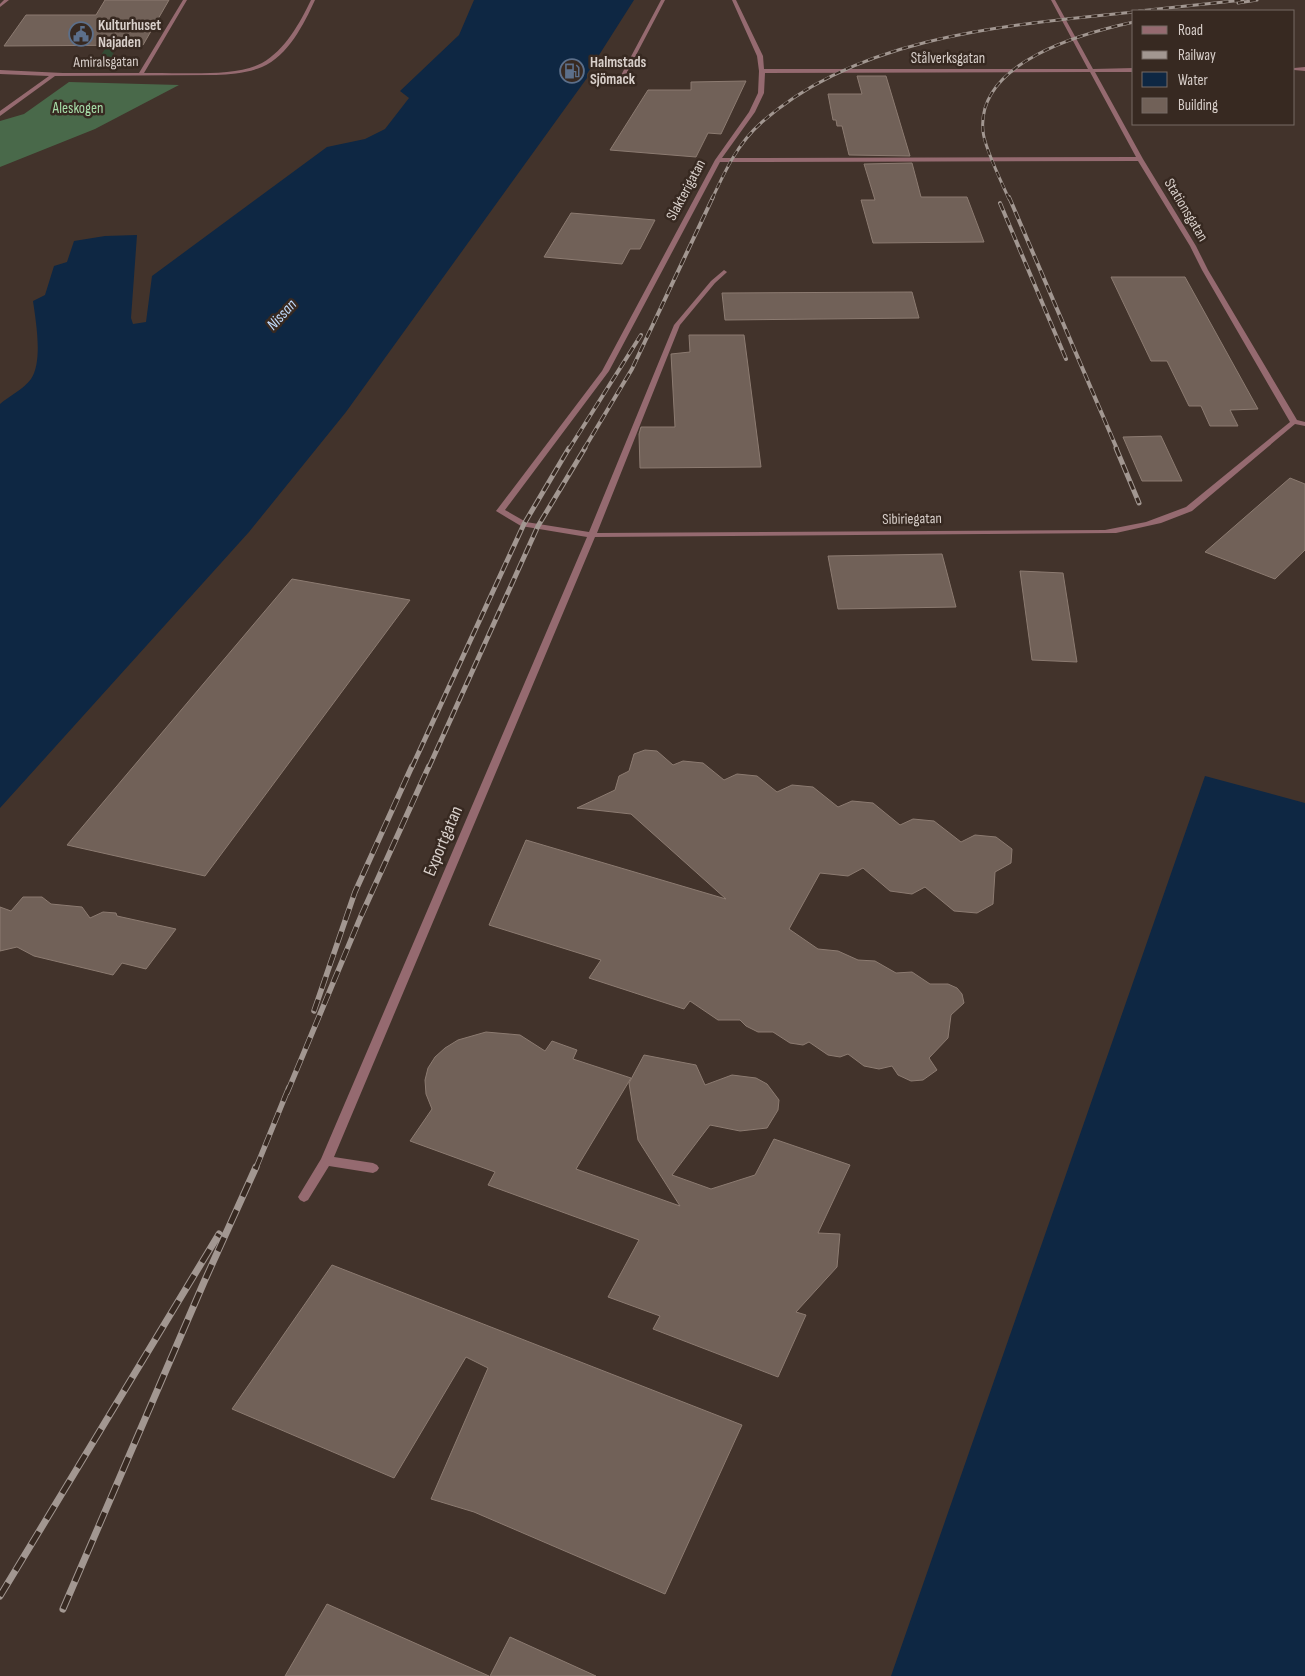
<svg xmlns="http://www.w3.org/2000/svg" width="1305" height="1676" font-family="'Sofia Sans Condensed',sans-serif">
<rect width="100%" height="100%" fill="#42332b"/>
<path fill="#334b34" d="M116,48L109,62H105L101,69H92L105,49Z"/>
<path fill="#49694a" d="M69,82L179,85L95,129L0,167V121L24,114Z"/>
<path fill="#0e2743" d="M474,0H634L587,74V78L346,412L249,532L0,808V404C9,396 24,389 31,379C43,361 36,322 33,301L45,295L54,266L67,262L74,241L105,236L137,235L131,318L133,324L146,322L152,276L327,147L365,139L385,129L409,98L400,91L459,35Z
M1205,776L1305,803V1676H891Z"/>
<path fill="#716158" stroke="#8c7b71" d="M105,0H169L143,45L4,46L26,15H96Z
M857,76H886L910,156L849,155L842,126H837L836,120H833L828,94H862Z
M746,81L721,134L708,133L696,157L610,150L648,90H691V82Z
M912,163L921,197H967L984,242L873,243L861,200H875L864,164Z
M571,213L655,220L640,249H630L622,264L544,257Z
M1111,277H1185L1258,409L1230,410L1238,426H1210L1201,406H1189L1167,361H1151Z
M912,292L919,318L725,320L722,293Z
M689,335H744L761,467L640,468L639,434L641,427H675L671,354L690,352Z
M1161,436L1182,481H1142L1123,437Z
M1290,478L1305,484V550L1275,579L1205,552Z
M942,554L956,607L838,609L828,556Z
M1020,571L1063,573L1077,662L1032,660Z
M292,579L410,600L205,876L67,845Z
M645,750L657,751L673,765L683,761L703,763L724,780L737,774L757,776L777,792L792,785L813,787L838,807L852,801L873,803L900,825L913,819L934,821L961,842L975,835L996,837L1012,849L1011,863L995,872L993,904L977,913L954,911L925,887L912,894L890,891L863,868L848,876L820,873L789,929L818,949L838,951L858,960L875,961L896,973L912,972L930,984H948L957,988L962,994L964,1003L951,1015L948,1038L929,1058L937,1070L923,1080L911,1081L898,1075L892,1066L879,1069L864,1066L848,1054L840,1057L828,1055L809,1042L803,1045L790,1043L773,1032H758L746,1026L740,1020H718L690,1001L684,1009L589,978L601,960L489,925L526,840L726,899L631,814L577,808L615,790L619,776L629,771L634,754Z
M23,897H42L51,904L82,907L90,918L103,912L116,913L117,916L176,929L146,969L122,963L113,975L34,956L17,947L0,951V907L11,911Z
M486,1032L520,1035L545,1051L552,1041L577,1050L573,1059L631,1078L576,1169L680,1206L638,1140L629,1083L644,1055L696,1065L705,1085L732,1075L756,1078L767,1084L779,1100L778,1110L767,1128L740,1131L710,1125L672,1175L711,1189L755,1175L774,1139L850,1165L818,1233L840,1234L837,1267L796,1312L806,1315L778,1377L653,1329L660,1316L608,1297L639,1240L488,1185L495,1172L410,1141L432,1109L426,1094L425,1080L428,1068L435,1057L445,1048L458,1040Z
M332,1265L742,1425L665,1594L474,1512L431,1499L488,1368L466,1357L394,1478L232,1409Z
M327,1604L489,1676H285Z
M510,1637L596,1676H490Z"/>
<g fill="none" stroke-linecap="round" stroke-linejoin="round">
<path fill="#956a70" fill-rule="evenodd" d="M183,0H187L144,73C176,72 234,78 262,63C285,50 300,23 311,0H315C304,24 288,56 262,67C247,73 231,74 216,75L55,76L0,116V111L49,76L0,74V70L63,73H139Z
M661,0H665L623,80L618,81Z
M732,0H736L763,56L764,69H1088L1051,0H1055L1093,69L1134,68V72H1095L1143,159L1196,246L1208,270L1297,420L1305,422V426L1295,424L1192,511L1161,523L1116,533L595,537L334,1157L373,1163L377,1165L379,1168L377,1171L373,1173L329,1166L308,1200L304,1202L300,1200L298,1197L321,1159L587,537L521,526L496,511L602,371L715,160L749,112L758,93L759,71L757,56ZM1090,72L1136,157L722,158L755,112L764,93L765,73ZM1138,161L1190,246L1202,270L1290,422L1186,507L1146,522L1105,530L597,533L680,325L715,283L726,273L727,272L724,270L711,281L674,325L589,532L526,522L505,510L609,371L720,162Z
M1305,67V71L1294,70V68Z"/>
<path fill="#956a70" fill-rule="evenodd" d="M4,0H9L0,7V4Z"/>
<g stroke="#a29791" stroke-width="3">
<path id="rail-far4" d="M1238,3L1257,0
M1139,11L1243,0
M712,199C725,171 738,143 761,123C859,35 1010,25 1134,12
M1009,199C1002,183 984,147 983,131C976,62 1083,33 1134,22"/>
</g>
<g stroke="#a29791" stroke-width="4">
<path id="rail-far3" d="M1009,197L1117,449
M1000,203L1066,359
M569,449L641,335
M584,449L632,369L713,197"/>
</g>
<g stroke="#a29791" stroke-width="5">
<path id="rail-far2" d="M1116,448L1139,503
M412,767L524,524L569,448
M429,767L538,526L585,448"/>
</g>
<g stroke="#a29791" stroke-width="5.5">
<path id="rail-far1" d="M314,1011L355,892L412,766
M287,1093L361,916L429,766
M256,1168L289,1087"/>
</g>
<g stroke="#a29791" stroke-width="7">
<path id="rail" d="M0,1596L219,1234
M63,1609L204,1282L256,1167"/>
</g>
<use href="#rail-far4" stroke="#372921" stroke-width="2" stroke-dasharray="6" stroke-linecap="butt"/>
<use href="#rail-far3" stroke="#372921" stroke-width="2.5" stroke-dasharray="8" stroke-linecap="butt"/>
<use href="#rail-far2" stroke="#372921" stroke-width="3" stroke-dasharray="9" stroke-linecap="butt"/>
<use href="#rail-far1" stroke="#372921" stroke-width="4" stroke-dasharray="12" stroke-linecap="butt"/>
<use href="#rail" stroke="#372921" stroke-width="5" stroke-dasharray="15" stroke-linecap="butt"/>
</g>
<defs>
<g id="civic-ring" transform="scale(1.25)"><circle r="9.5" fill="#372921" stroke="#5c6f8a" stroke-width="1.5"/><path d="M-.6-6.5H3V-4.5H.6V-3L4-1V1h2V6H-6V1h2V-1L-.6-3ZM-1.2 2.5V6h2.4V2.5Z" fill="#5c6f8a"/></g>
<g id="fuel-ring" transform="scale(1.25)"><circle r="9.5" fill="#372921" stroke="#5c6f8a" stroke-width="1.5"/><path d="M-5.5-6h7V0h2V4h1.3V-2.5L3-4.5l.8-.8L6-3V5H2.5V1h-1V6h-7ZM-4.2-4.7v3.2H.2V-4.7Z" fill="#5c6f8a"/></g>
</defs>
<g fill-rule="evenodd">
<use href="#civic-ring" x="81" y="34"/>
<use href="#fuel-ring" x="572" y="71"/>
</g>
<g text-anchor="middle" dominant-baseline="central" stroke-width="5" stroke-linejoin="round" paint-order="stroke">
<g font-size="15" font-weight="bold" fill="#d8cfca" stroke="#372921" text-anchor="start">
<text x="98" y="25">Kulturhuset<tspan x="98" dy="17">Najaden</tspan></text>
<text x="590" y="62">Halmstads<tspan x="590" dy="17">Sjömack</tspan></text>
</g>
<g font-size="15" fill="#d8cfca" stroke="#372921">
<text x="948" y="58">Stålverksgatan</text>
<text transform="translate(106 62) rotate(-1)">Amiralsgatan</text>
<text transform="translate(686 190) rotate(-62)">Slakterigatan</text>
<text transform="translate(1186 210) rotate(59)">Stationsgatan</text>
<text transform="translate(912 519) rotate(-1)">Sibiriegatan</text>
</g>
<g font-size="15" fill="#a6dda8" stroke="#372921">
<text x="78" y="108">Aleskogen</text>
</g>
<g font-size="16" font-style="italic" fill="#c2ddff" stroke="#372921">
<text transform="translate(282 315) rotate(-48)">Nissan</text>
</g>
<g font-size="18" fill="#d8cfca" stroke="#372921">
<text transform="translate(443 841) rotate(-67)">Exportgatan</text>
</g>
</g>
<rect x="1132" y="10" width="162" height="115" fill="#372921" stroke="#776b65"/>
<rect x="1142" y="26" width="25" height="8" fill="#956a70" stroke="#776b65"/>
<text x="1178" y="35" font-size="15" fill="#d8cfca">Road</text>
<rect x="1142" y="51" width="25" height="8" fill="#a29791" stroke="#776b65"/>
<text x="1178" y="60" font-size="15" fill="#d8cfca">Railway</text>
<rect x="1142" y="72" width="25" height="15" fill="#0e2743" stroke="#776b65"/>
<text x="1178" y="85" font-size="15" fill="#d8cfca">Water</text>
<rect x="1142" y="98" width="25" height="15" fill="#716158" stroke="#776b65"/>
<text x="1178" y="110" font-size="15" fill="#d8cfca">Building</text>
</svg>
